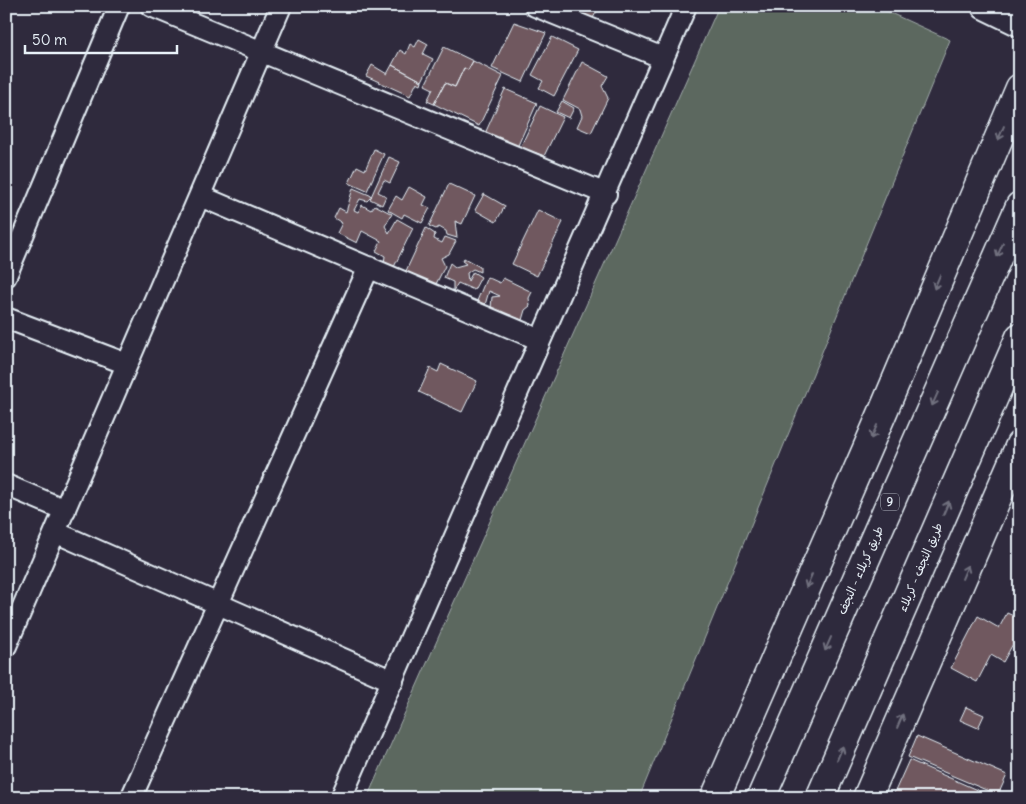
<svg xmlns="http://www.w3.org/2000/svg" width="1026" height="804" font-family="Delius,'Playpen Sans Arabic',sans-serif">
<rect width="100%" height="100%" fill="#2f2a3d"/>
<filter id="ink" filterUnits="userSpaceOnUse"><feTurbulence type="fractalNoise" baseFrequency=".02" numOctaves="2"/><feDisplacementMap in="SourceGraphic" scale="10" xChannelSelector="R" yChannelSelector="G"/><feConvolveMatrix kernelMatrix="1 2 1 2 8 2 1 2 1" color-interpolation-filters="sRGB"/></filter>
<g filter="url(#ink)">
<path fill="#5b685e" stroke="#a2acab" d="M719,6H875L950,40L639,798H367Z"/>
<path fill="#6f595e" stroke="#e8f1f8" d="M600,6L593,18L571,16L564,7Z
M514,22L546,33L523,82L492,68Z
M552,37L578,50L554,96L539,88L543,81L532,75Z
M419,39L428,44L423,54L433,59L422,81L392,65L400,50L406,54L410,44L415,47Z
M444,47L473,61L468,70L464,68L455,87L445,83L434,104L427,101L433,89L425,85Z
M473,61L503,76L479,126L434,104L445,83L455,87L464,68L468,70Z
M582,62L608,76L602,86L608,98L591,133L577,127L582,116L580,109L563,100Z
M372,65L387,74L392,65L422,81L421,84L417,82L410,96L366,76Z
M505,89L537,103L515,152L483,138Z
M562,101L574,108L569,118L556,112Z
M540,106L563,117L544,156L536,153L533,158L518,152Z
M374,149L384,154L367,191L349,183L357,166L365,170Z
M389,157L400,162L390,183L384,180L378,192L386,196L382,205L370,199Z
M449,184L475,196L462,224L455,221L457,238L447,235L446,231L439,227L436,229L429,226Z
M409,187L427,197L423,205L430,208L422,223L404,214L402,218L388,210L396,196L402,200Z
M353,188L372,196L367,201L360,199L354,210L358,212L362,205L371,210L375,205L392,214L385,226L389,233L397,219L413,228L393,269L384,263L385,256L376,251L381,241L362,231L357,243L337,233L342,223L334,218L339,208L346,212Z
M484,194L505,206L496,222L475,210Z
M538,210L563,222L537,276L512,264Z
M426,228L435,234L434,239L442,243L445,237L456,241L449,254L441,258L445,266L434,288L405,273Z
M464,258L480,267V272L473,269L467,273L468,281L473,272L481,277L474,290L458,283L453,291V282L444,278L450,263L455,267L466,264L462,261Z
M487,277L500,283L503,278L532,292L529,298L530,306L525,310L522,320L491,308L492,297L500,296L489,291L485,305L477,301Z
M441,364L477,381L462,412L419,392L430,368L438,372Z
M1007,613L1020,619V631L1003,662L991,655L977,682L951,668L978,616L999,628Z
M966,707L984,715L978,728L960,720Z
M917,736L1007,775L998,795L908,757Z
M909,760L977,790L973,798H892Z"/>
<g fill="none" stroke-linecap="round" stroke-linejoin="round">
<g stroke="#e8f1f8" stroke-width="24">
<path id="minor" d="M151,6L606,194
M535,6L663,58
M200,196L540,340
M6,276L119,6
M6,318L127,364
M6,485L65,510
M55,532L393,681
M6,646L281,6
M131,798L369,267
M341,798L686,6"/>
</g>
<g stroke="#e8f1f8" stroke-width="30">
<path id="tertiary" d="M985,6L1020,23"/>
</g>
<g stroke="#e8f1f8" stroke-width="31">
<path id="secondary" d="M715,798L882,414L1020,88
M867,798L1020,445"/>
</g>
<g stroke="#e8f1f8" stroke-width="31">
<path id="trunk" d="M761,798L1020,206
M820,798L1020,337"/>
</g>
<use href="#minor" stroke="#2f2a3d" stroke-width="20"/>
<use href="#tertiary" stroke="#2f2a3d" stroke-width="26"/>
<use href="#secondary" stroke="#2f2a3d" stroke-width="28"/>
<use href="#trunk" stroke="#2f2a3d" stroke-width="28"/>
</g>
<defs><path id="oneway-shaft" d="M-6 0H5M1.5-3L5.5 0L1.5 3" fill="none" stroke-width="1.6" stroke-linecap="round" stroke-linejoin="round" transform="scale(1.25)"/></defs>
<g stroke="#70707e">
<use href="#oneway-shaft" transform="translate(1001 133) rotate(113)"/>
<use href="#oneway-shaft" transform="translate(1000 250) rotate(114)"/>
<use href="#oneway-shaft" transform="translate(937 282) rotate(113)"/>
<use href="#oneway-shaft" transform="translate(935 399) rotate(114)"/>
<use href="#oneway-shaft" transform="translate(874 432) rotate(114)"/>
<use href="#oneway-shaft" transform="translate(946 508) rotate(-67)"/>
<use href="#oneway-shaft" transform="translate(965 572) rotate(-67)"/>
<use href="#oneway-shaft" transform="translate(809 581) rotate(114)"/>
<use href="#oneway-shaft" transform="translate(828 644) rotate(114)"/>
<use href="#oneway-shaft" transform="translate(900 721) rotate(-67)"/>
<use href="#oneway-shaft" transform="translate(840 753) rotate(-67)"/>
</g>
</g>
<g text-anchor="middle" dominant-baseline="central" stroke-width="4.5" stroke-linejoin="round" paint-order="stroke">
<rect fill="#2f2a3d" stroke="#b0b5c0" stroke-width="1" x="881" y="493.5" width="18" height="17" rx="4"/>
<g font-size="11" font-weight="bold" fill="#e8f1f8">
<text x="890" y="502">9</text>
</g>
<g font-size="12" fill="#e8f1f8" stroke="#2f2a3d">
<text transform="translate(920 567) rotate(-67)">طريق النجف - کربلاء</text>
<text transform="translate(860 570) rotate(-66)">طريق کربلاء - النجف</text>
</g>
</g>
<rect width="1026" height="804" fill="none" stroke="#2f2a3d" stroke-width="25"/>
<rect x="12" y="12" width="1001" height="779" fill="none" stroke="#e8f1f8" stroke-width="2" filter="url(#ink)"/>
<path d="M25 45v8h152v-8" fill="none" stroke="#e8f1f8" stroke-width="2.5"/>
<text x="32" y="45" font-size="15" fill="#e8f1f8" stroke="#2f2a3d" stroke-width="4" paint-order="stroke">50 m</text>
</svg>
